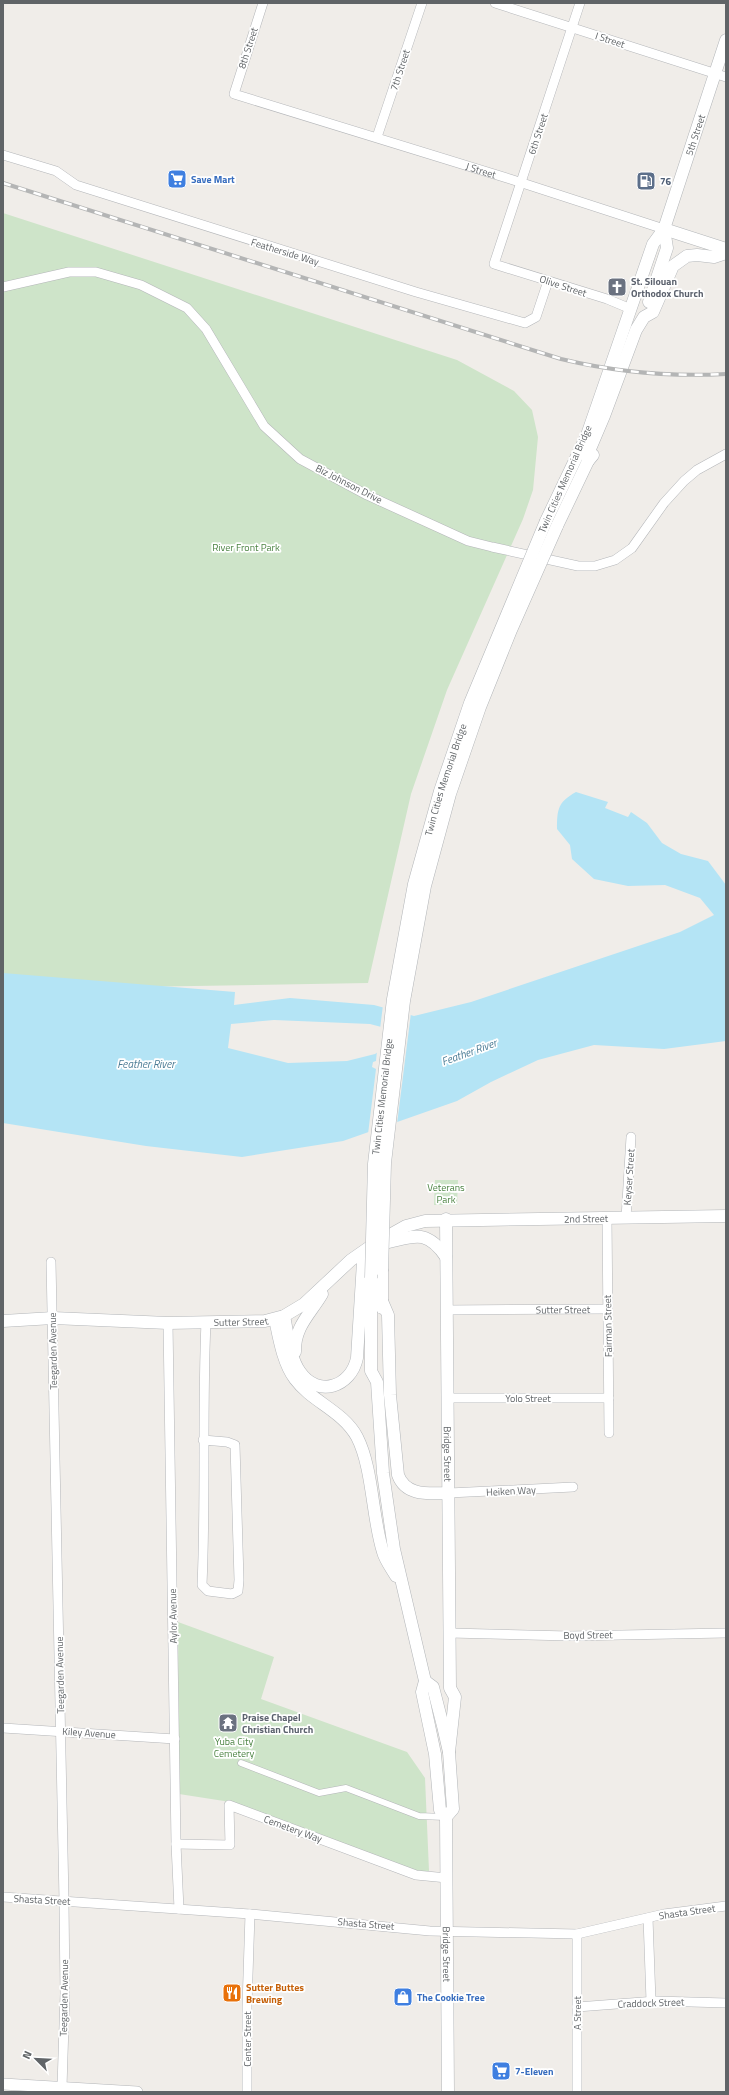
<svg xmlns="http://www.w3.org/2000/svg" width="729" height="2095" font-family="'Titillium Web',sans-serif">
<rect width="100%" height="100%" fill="#f0ede9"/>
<path fill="#cee4c9" d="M3,213L457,360L514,391L532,410L538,437L533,490L523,519L447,690L411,794L368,983L70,988L3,981Z
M435,1180H458L457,1205H434Z
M178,1622L274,1657L261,1699L407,1752L425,1778L429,1871H417L224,1801L179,1794Z"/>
<path fill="#b4e4f5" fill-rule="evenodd" d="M576,792L608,802L605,808L628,817L631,812L647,823L662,843L681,854L708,861L726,885V1041L664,1049L594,1045L538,1060L491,1082L457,1101L343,1141L242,1157L146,1146L3,1123V973L235,992L234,1005L290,998L374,1005L414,1016L471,1002L680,932L714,915L700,898L665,885L628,886L594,879L572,859L570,845L557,829C557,809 558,802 576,792ZM274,1020L370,1024L389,1029L391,1043L375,1054L347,1061L288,1063L228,1048L231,1024Z"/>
<path fill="#f0ede9" d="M383,1005L411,1013L397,1124L368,1134L376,1069L372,1067L373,1062L376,1061L377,1050L389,1042L387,1030L380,1029Z"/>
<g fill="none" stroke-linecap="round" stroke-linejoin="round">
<g stroke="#b4b6b9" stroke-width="7">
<path id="pedestrian" d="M241,1763L319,1793L346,1788L419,1816L445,1817"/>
</g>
<g stroke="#b4b6b9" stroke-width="10">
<g id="minor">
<path id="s1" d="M263,3L234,94L510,179L664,229"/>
<path d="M495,3L726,77"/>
<path d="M580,3L494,264L607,299L631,309"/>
<path d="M377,137L422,3"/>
<path d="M3,155L56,171L76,185L416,292L525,323L536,317L548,281"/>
<path d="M3,287L69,272H96L141,285L187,308L206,329L264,426L300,459L367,495L468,541L492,547L578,566H595L615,560L632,548L664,503L684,481L697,470L726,454"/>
<path d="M607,1218L609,1433"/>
<path d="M626,1218L631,1137"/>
<path d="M51,1262L64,1901L65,1994L62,2087"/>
<path id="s2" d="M446,1310L608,1309"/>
<path d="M168,1323L176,1844L179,1909"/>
<path d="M447,1398H609"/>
<path d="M203,1440L227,1442L235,1445L239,1580L238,1591L232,1594L208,1591L202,1585C206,1498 202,1410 206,1322"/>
<path d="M449,1493L573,1487"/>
<path d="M450,1633L569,1636L726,1633"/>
<path d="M3,1728L175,1739"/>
<path d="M176,1844L230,1845L229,1805L416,1875L447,1878"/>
<path d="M3,1897L250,1914L430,1931L577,1934L664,1914L726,1906"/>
<path d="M648,1918L651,2001"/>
<path d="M577,1934V2092"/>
<path d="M577,2007L656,2001L726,2003"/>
<path d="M247,2092V2006L250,1914"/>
</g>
</g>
<g stroke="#b4b6b9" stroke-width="12">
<path id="tertiary" d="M3,2084L137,2092"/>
</g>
<g stroke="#b3b6b9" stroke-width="13">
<g id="secondary">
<path d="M664,229L726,249"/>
<path d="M649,302L667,248L664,229"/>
<path d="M588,461L587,456L604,416L636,330L644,317L653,312L673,266L687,256L697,255L714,257L726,253"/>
<path id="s3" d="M546,521L587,435L653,244L664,229L726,40"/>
<path d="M557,526L588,461L593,455"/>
<path id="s4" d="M446,1219L450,1688L455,1697L449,1752"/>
<path d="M377,1244C408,1241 423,1223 446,1257"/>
<path d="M382,1271V1308"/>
<path d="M371,1278V1371L377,1382L383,1473L394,1549L425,1681L422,1692L435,1754L440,1810L446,1817"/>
<path d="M382,1301L388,1315L390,1395L398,1475C406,1497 430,1493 449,1493"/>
<path d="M284,1316C288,1334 289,1356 300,1372C318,1398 351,1387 357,1358L363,1262"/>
<path d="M275,1319C279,1338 283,1363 295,1379C312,1402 343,1411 357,1437C373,1468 372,1518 383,1552C385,1560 392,1569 396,1576"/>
<path id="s5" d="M3,1321L53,1318L168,1323L265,1321L284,1316L304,1304L351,1260L374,1244L406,1226L425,1221L726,1216"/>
<path d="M295,1352C294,1327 311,1313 322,1294"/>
<path id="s6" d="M425,1681L433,1687L443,1726L449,1752L453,1809L446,1817L448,2092"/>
</g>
</g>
<use href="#pedestrian" stroke="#fff" stroke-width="6"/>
<use href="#minor" stroke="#fff" stroke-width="9"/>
<use href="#tertiary" stroke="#fff" stroke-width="11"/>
<use href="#secondary" stroke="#fff" stroke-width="12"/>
<g stroke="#b4b5b5" stroke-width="4">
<path id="rail" d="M3,183L561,359C615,372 670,377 726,374"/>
</g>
<use href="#rail" stroke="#fff" stroke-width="2.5" stroke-dasharray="8" stroke-linecap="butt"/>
<g stroke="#b3b6b9" stroke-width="13" stroke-linecap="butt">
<g id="secondary-bridge">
<path d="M382,1271L385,1163L404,1001L425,886L450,794L480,707L511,630L557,526"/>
<path id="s7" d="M371,1278L374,1164L393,999L414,884L440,791L470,703L546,521"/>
</g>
</g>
<use href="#secondary-bridge" stroke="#fff" stroke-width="12"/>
</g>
<defs>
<g id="supermarket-square" transform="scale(1)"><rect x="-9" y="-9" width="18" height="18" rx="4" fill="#3f7fe0" stroke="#fff"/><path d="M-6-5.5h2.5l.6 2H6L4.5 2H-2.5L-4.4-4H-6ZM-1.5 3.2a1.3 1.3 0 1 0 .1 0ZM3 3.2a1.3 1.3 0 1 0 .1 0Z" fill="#fff"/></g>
<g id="fuel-square" transform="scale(1)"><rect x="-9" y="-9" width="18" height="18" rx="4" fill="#5c6f8a" stroke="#fff"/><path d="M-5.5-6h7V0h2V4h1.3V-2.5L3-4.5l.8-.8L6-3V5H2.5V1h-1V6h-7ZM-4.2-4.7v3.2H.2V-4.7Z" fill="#fff"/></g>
<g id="church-square" transform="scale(1)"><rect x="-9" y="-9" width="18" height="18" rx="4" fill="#6b7280" stroke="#fff"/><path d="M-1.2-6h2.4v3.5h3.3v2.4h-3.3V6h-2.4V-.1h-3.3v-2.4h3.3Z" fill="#fff"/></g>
<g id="temple-square" transform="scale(1)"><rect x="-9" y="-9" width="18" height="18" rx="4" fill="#6b7280" stroke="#fff"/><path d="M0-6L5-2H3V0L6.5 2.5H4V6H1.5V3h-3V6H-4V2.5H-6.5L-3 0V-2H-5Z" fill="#fff"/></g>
<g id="restaurant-square" transform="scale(1)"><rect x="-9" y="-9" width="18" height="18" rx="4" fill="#e8710a" stroke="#fff"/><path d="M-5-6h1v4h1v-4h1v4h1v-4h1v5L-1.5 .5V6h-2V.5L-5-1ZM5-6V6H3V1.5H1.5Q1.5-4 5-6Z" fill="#fff"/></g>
<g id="shop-square" transform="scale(1)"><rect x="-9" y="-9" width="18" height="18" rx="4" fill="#3f7fe0" stroke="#fff"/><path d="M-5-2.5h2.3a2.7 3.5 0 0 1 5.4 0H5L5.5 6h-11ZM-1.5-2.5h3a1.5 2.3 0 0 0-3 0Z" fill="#fff"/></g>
</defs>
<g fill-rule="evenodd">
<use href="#supermarket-square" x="177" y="179"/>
<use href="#fuel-square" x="646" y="181"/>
<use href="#church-square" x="617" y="287"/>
<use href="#temple-square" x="228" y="1723"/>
<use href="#restaurant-square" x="232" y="1993"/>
<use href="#shop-square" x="403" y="1997"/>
<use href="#supermarket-square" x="501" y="2071"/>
</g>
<g text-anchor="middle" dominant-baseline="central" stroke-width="3.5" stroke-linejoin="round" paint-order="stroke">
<g font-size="10" fill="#606467" stroke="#fff">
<text transform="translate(610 40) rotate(18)">I Street</text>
<text transform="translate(248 48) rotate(-72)">8th Street</text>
<text transform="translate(400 70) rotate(-72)">7th Street</text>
<text transform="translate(538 134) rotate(-72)">6th Street</text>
<text stroke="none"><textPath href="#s3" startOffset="415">5th Street</textPath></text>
<text stroke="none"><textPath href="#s1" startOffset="354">J Street</textPath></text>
<text transform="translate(285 252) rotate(17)">Featherside Way</text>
<text transform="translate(563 286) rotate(18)">Olive Street</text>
<text transform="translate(565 479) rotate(-66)">Twin Cities Memorial Bridge</text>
<text transform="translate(349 484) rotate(27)">Biz Johnson Drive</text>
<text stroke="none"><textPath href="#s7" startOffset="506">Twin Cities Memorial Bridge</textPath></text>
<text stroke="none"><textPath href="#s7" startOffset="182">Twin Cities Memorial Bridge</textPath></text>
<text transform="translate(629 1177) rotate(-86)">Keyser Street</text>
<text stroke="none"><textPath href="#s5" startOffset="615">2nd Street</textPath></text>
<text stroke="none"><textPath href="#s2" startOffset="117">Sutter Street</textPath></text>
<text stroke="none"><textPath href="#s5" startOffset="238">Sutter Street</textPath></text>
<text transform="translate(608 1326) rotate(-91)">Fairman Street</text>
<text transform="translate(53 1351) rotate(-91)">Teegarden Avenue</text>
<text x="528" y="1398">Yolo Street</text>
<text stroke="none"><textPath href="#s4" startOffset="235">Bridge Street</textPath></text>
<text transform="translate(511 1491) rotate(-3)">Heiken Way</text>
<text transform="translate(173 1616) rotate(-91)">Aylor Avenue</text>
<text transform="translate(588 1635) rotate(-1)">Boyd Street</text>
<text transform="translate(60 1675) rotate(-91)">Teegarden Avenue</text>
<text transform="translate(89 1733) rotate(4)">Kiley Avenue</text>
<text transform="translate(293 1829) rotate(20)">Cemetery Way</text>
<text transform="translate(42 1900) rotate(3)">Shasta Street</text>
<text transform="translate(687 1912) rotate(-8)">Shasta Street</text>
<text transform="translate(366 1924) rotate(5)">Shasta Street</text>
<text stroke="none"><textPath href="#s6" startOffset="282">Bridge Street</textPath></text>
<text transform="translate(64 1998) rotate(-89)">Teegarden Avenue</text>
<text transform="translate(651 2003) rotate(-2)">Craddock Street</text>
<text transform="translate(577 2013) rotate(-90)">A Street</text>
<text transform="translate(247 2039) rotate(-90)">Center Street</text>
</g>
<g font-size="10" font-weight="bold" fill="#366cbe" stroke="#fff" text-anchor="start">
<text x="191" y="179">Save Mart</text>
<text x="417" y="1997">The Cookie Tree</text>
<text x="515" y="2071">7-Eleven</text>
</g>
<g font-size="10" font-weight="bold" fill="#4e5e75" stroke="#fff" text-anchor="start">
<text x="660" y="181">76</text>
</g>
<g font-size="10" font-weight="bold" fill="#5b616d" stroke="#fff" text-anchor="start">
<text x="631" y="281">St. Silouan<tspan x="631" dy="12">Orthodox Church</tspan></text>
<text x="242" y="1717">Praise Chapel<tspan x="242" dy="12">Christian Church</tspan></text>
</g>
<g font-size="10" fill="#4b8342" stroke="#fff">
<text x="246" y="547">River Front Park</text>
<text x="446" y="1187">Veterans<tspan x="446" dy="12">Park</tspan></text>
<text x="234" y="1741">Yuba City<tspan x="234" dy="12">Cemetery</tspan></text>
</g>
<g font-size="10" font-weight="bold" fill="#c56008" stroke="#fff" text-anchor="start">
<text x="246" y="1987">Sutter Buttes<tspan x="246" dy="12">Brewing</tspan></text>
</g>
<g font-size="11" font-style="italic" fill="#4b7c95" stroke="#fff">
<text transform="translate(469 1052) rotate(-20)">Feather River</text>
<text x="146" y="1064">Feather River</text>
</g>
</g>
<rect width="729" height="2095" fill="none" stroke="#606467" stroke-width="8"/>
<g transform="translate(36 2059) rotate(294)" stroke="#ffffff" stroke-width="3" paint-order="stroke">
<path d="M0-3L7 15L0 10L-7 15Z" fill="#606467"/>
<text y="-6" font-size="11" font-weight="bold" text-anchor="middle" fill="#606467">N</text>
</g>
</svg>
